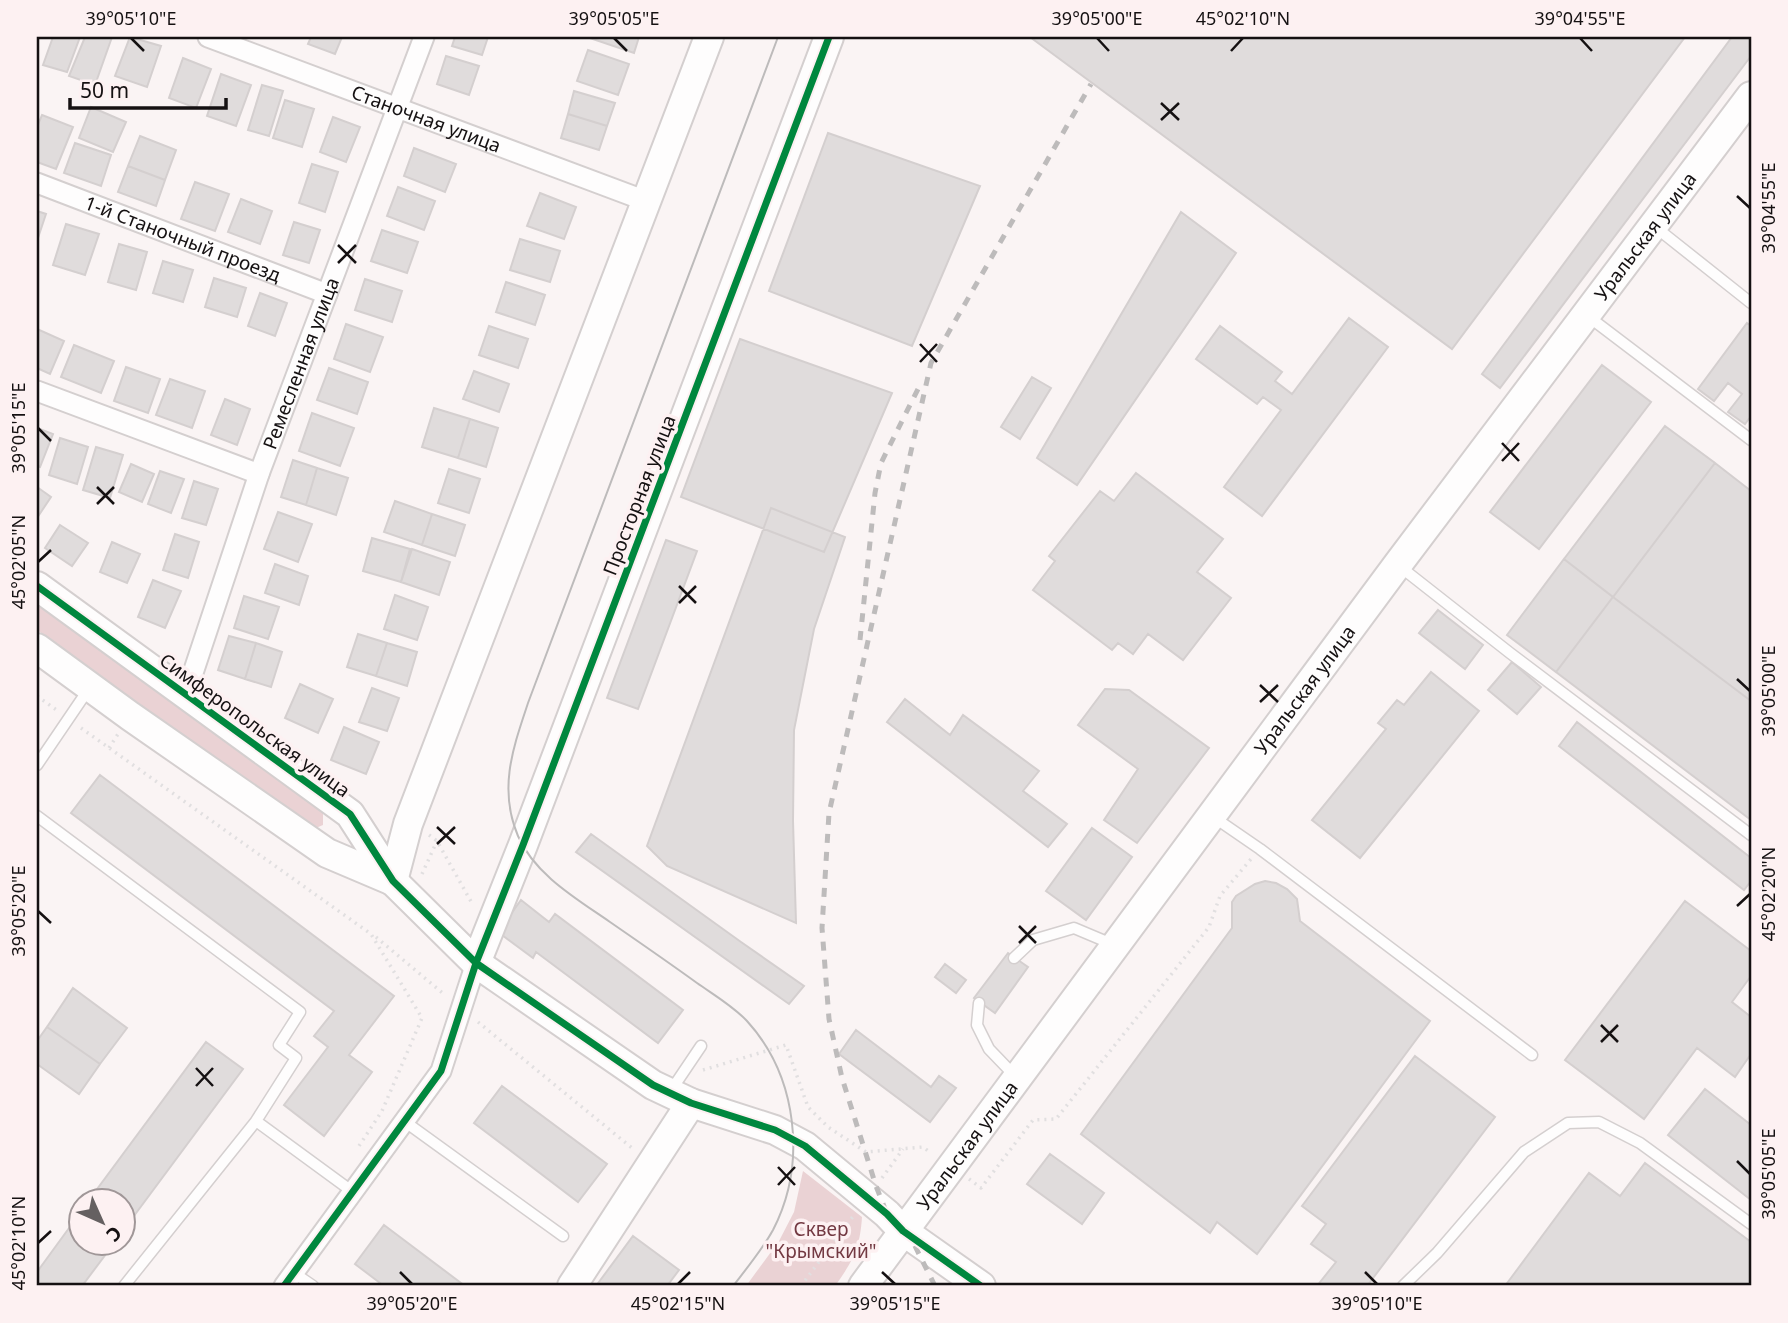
<svg xmlns="http://www.w3.org/2000/svg" width="1788" height="1323" font-family="'Noto Sans',sans-serif">
<rect width="100%" height="100%" fill="#faf4f4"/>
<path fill="#ead2d4" d="M37,604L323,812V825L311,830L37,630Z
M803,1171L862,1217C860,1248 853,1261 835,1286H746L779,1241L794,1212Z"/>
<path fill="#e0dcdc" stroke="#d4cfcf" stroke-width="2" d="M53,37H80L67,72L43,65Z
M85,37H112L95,85L69,76Z
M130,37L161,46L147,87L115,76Z
M311,37H342L335,54L308,44Z
M455,37H488L482,55L452,46Z
M587,37H639L634,53Z
M1030,37H1685L1452,349Z
M1732,37H1751V56L1500,388L1482,374Z
M588,50L629,64L618,95L577,81Z
M446,56L479,66L469,95L437,84Z
M183,58L211,69L196,108L169,98Z
M221,74L251,85L236,126L207,116Z
M262,85L283,91L269,136L248,130Z
M574,91L615,103L607,126L568,114Z
M285,100L314,109L302,147L273,138Z
M91,107L126,122L113,152L79,138Z
M568,114L607,126L599,150L561,138Z
M42,115L73,127L56,169L37,162V127Z
M333,117L360,127L346,162L320,152Z
M828,133L980,186L912,346L769,291Z
M140,136L176,150L165,180L128,166Z
M75,143L111,155L101,186L64,173Z
M414,148L456,164L445,192L404,176Z
M312,164L338,172L325,212L299,203Z
M128,166L165,180L156,206L118,192Z
M195,182L229,194L215,231L181,219Z
M398,187L435,201L424,230L387,216Z
M540,193L576,207L564,239L527,226Z
M241,199L272,211L260,244L228,232Z
M37,211L46,214L37,241Z
M1181,212L1236,253L1077,485L1037,458Z
M294,222L320,230L309,263L283,255Z
M66,224L99,234L85,275L53,265Z
M382,230L418,242L407,273L371,261Z
M520,239L560,251L550,282L510,270Z
M119,244L147,252L136,290L108,282Z
M163,261L193,270L183,302L153,293Z
M214,278L246,288L237,317L205,307Z
M365,279L402,291L392,322L355,310Z
M506,282L545,295L535,325L496,312Z
M260,293L287,303L275,336L248,326Z
M1349,318L1388,347L1262,516L1224,487L1281,410L1263,397L1257,404L1196,359L1220,326L1282,372L1275,381L1292,394Z
M1747,323L1751,326V416L1745,424L1728,412L1742,394L1728,383L1714,401L1698,389Z
M346,324L383,337L370,372L334,359Z
M489,326L528,339L518,368L479,355Z
M37,329L64,341L50,374L37,368Z
M740,339L892,393L824,552L681,497Z
M74,345L114,361L101,393L61,377Z
M1602,365L1651,402L1539,549L1490,512Z
M126,367L160,379L148,413L114,401Z
M329,368L368,382L357,414L317,400Z
M474,371L509,384L499,412L463,399Z
M1032,377L1051,388L1020,439L1001,427Z
M170,379L205,391L192,428L156,415Z
M225,399L250,409L237,445L211,435Z
M434,408L470,419L458,458L422,447Z
M312,413L354,428L340,466L299,451Z
M470,419L498,428L486,467L458,458Z
M1665,426L1715,463L1613,597L1564,559Z
M37,428L53,434L40,467L37,466Z
M60,438L88,447L77,484L49,475Z
M96,447L123,455L110,498L83,490Z
M293,460L317,468L306,505L281,497Z
M1715,463L1751,491V701L1613,597Z
M131,464L154,474L142,502L119,492Z
M317,468L348,478L336,515L306,505Z
M449,469L480,479L469,513L438,503Z
M160,471L184,479L171,513L148,504Z
M1136,473L1223,539L1197,572L1231,598L1183,660L1148,634L1133,654L1118,643L1112,650L1033,590L1055,561L1049,556L1100,491L1114,501Z
M194,481L218,489L206,525L182,518Z
M37,487L51,497L37,518Z
M395,501L432,514L422,545L384,532Z
M771,508L845,537L814,629L794,730L793,821L796,923L667,866L647,846Z
M278,512L312,524L298,562L264,549Z
M432,514L465,525L455,556L422,545Z
M60,525L88,543L72,566L45,548Z
M175,534L199,542L188,578L163,570Z
M372,538L410,549L401,582L363,571Z
M666,540L697,551L638,709L607,698Z
M112,542L140,554L127,583L100,572Z
M412,549L450,562L439,595L401,582Z
M1564,559L1613,597L1556,672L1507,635Z
M275,564L308,576L299,605L265,593Z
M153,580L181,591L165,628L138,617Z
M395,595L428,607L417,640L384,629Z
M244,596L279,607L268,639L234,628Z
M1613,597L1751,701V820L1556,672Z
M1438,610L1483,645L1465,669L1419,633Z
M358,634L387,643L376,676L347,667Z
M229,636L256,643L245,679L218,670Z
M256,643L282,652L271,687L245,679Z
M387,643L417,652L407,686L376,676Z
M1512,662L1541,687L1517,714L1488,690Z
M1431,672L1479,711L1360,858L1312,820L1386,729L1378,723L1397,700L1404,705Z
M300,684L333,699L318,733L285,718Z
M372,688L399,698L387,731L359,722Z
M1105,689L1129,690L1209,748L1137,843L1104,820L1138,769L1078,725Z
M905,699L950,735L963,715L1039,771L1023,791L1067,824L1048,847L887,722Z
M1577,722L1751,858V881L1744,890L1559,746Z
M344,727L379,742L366,774L331,760Z
M100,775L394,996L349,1055L372,1072L324,1136L284,1105L328,1047L314,1036L334,1011L71,813Z
M1092,828L1132,857L1086,920L1046,891Z
M591,834L741,942L804,986L789,1004L576,852Z
M1265,881L1276,883L1287,889L1297,899L1300,921L1430,1021L1257,1254L1217,1222L1210,1233L1081,1134L1232,928V902L1236,896L1255,884Z
M521,900L549,922L555,914L683,1010L658,1043L536,952L533,958L498,932Z
M1685,901L1751,951V976L1732,1002L1751,1017V1054L1735,1077L1697,1048L1644,1119L1565,1060Z
M1008,953L1028,967L995,1013L974,998Z
M945,964L966,980L956,993L935,977Z
M73,988L127,1028L100,1064L47,1027Z
M47,1027L100,1064L79,1094L37,1064V1041Z
M856,1030L931,1087L939,1076L956,1088L930,1122L839,1054Z
M206,1042L243,1069L122,1232V1200H89Z
M1415,1056L1495,1117L1367,1286H1317L1336,1262L1311,1244L1326,1224L1302,1206Z
M502,1086L607,1164L578,1202L474,1123Z
M1705,1089L1751,1125V1200L1668,1135Z
M1050,1154L1104,1193L1082,1224L1027,1184Z
M1645,1163L1751,1242V1286H1505L1589,1173L1620,1196Z
M80,1213V1242H115L82,1286H37V1272Z
M384,1225L465,1286H384L355,1264Z
M633,1236L679,1270L667,1286H596Z"/>
<g fill="none" stroke-linecap="round" stroke-linejoin="round">
<g stroke="#d4cfcf" stroke-width="13">
<path id="lane" d="M1654,226L1751,303
M1589,317L1751,440
M1398,565L1510,653L1751,835
M37,765L90,687
M37,816L300,1012L279,1045L296,1058L256,1121L353,1192
M1212,816L1260,849L1532,1055
M1014,958L1033,940L1074,928L1112,944
M979,1003L977,1025L989,1049L1014,1075
M670,1092L701,1046
M404,1121L563,1236
M294,1273L313,1286
M124,1286L256,1121
M1403,1286L1437,1253L1524,1152L1568,1123L1599,1122L1640,1143L1751,1224"/>
</g>
<g stroke="#d4cfcf" stroke-width="23">
<g id="street">
<path id="s1" d="M208,37L646,201"/>
<path id="s2" d="M37,183L327,294"/>
<path d="M37,391L259,474"/>
<path id="s3" d="M186,694L259,474L424,37"/>
<path d="M284,1286L441,1071L476,963"/>
</g>
</g>
<g stroke="#d4cfcf" stroke-width="32">
<g id="secondary">
<path d="M37,586L350,814L393,881L476,963L653,1085L691,1103L775,1130L805,1146L887,1214L903,1231L981,1286"/>
<path d="M37,648L130,716L327,853L393,881"/>
<path d="M393,881L408,824L709,37"/>
<path d="M476,963L523,845L829,37"/>
<path d="M572,1286L691,1103"/>
<path id="s4" d="M863,1286L1398,564L1751,96"/>
</g>
</g>
<path stroke="#e1dfe0" stroke-width="3.5" stroke-dasharray="2 5" stroke-linecap="butt" d="M37,696L58,711
M81,728L371,934L422,1018L382,1111L359,1146
M109,748L118,734
M429,835L437,841L473,905
M422,874L437,841
M376,937L445,995
M478,1022L632,1148
M703,1070L786,1045L808,1107L828,1127L866,1152L923,1147L931,1153
M882,1178L903,1149
M969,1179L981,1188L1033,1120L1056,1119L1209,927L1220,896L1251,859
M801,1286L854,1215"/>
<use href="#lane" stroke="#fefdfd" stroke-width="10"/>
<use href="#street" stroke="#fefdfd" stroke-width="19"/>
<use href="#secondary" stroke="#fefdfd" stroke-width="28"/>
<path stroke="#bdbbbb" stroke-width="2" d="M733,1286C747,1268 762,1250 773,1230C807,1164 798,1077 747,1021C733,1006 714,995 697,983C668,962 639,942 610,922C577,899 535,875 518,836C498,789 513,748 528,703L778,37"/>
<path stroke="#bdbbbb" stroke-width="5" stroke-dasharray="9 9" stroke-linecap="butt" d="M860,640L875,493L881,463L920,385
M935,1286L910,1236L887,1214L876,1186L842,1078L829,1019L822,928L829,813L931,363L1091,84"/>
<g stroke="#fdf1f2" stroke-width="11">
<path id="cycleway" d="M37,586L350,814L393,881L476,963L653,1085L691,1103L775,1130L805,1146L887,1214L903,1231L981,1286
M284,1286L441,1071L476,963L523,845L829,37"/>
</g>
<use href="#cycleway" stroke="#00873e" stroke-width="7"/>
</g>
<path fill="none" stroke="#151112" stroke-width="2.5" d="M131,38L144,51M614,38L627,51M1097,38L1109,51M1580,38L1592,51M1231,51L1243,38M1161,103L1179,120M1161,120L1179,103M1737,196L1750,208M338,245L356,263M338,263L356,245M920,344L937,362M920,362L937,344M38,428L51,441M1502,443L1519,461M1502,461L1519,443M97,487L114,504M97,504L114,487M38,562L51,550M679,586L696,603M679,603L696,586M1737,679L1750,691M1260,685L1278,702M1260,702L1278,685M437,827L455,844M437,844L455,827M1737,906L1750,894M38,911L51,923M1019,926L1036,943M1019,943L1036,926M1601,1025L1618,1042M1601,1042L1618,1025M196,1068L213,1086M196,1086L213,1068M1737,1161L1750,1174M778,1167L795,1185M778,1185L795,1167M38,1243L51,1231M400,1272L412,1284M882,1272L895,1284M1365,1272L1377,1284M678,1284L690,1272"/>
<g text-anchor="middle" dominant-baseline="central" stroke-width="7" stroke-linejoin="round" paint-order="stroke">
<g font-size="19" fill="#151112" stroke="#fdf1f2">
<text stroke="none"><textPath href="#s1" startOffset="233">Станочная улица</textPath></text>
<text stroke="none"><textPath href="#s4" startOffset="1309">Уральская улица</textPath></text>
<text stroke="none"><textPath href="#s2" startOffset="156">1-й Станочный проезд</textPath></text>
<text stroke="none"><textPath href="#s3" startOffset="350">Ремесленная улица</textPath></text>
<text transform="translate(639 495) rotate(-69)">Просторная улица</text>
<text stroke="none"><textPath href="#s4" startOffset="742">Уральская улица</textPath></text>
<text transform="translate(255 725) rotate(36)">Симферопольская улица</text>
<text stroke="none"><textPath href="#s4" startOffset="175">Уральская улица</textPath></text>
</g>
<g font-size="19" fill="#733942" stroke="#fdf1f2">
<text x="821" y="1229">Сквер<tspan x="821" dy="22">"Крымский"</tspan></text>
</g>
</g>
<rect width="1788" height="1323" fill="none" stroke="#fdf1f2" stroke-width="77"/>
<g transform="translate(102 1222) rotate(135)"><circle r="33" fill="#fdf1f2" stroke="#a09798" stroke-width="2"/>
<path d="M0-5L12 26L0 18L-12 26Z" fill="#656061"/>
<text y="-10" font-size="19" font-weight="bold" text-anchor="middle" fill="#151112">С</text>
</g>
<path d="M70 98v10h156v-10" fill="none" stroke="#151112" stroke-width="3.5"/>
<text x="80" y="98" font-size="21" fill="#151112" stroke="#fdf1f2" stroke-width="5" paint-order="stroke">50 m</text>
<rect x="38" y="38" width="1712" height="1246" fill="none" stroke="#151112" stroke-width="2.5"/>
<g font-size="18" text-anchor="middle" fill="#151112">
<text x="131" y="25">39°05'10"E</text>
<text x="614" y="25">39°05'05"E</text>
<text x="1097" y="25">39°05'00"E</text>
<text x="1243" y="25">45°02'10"N</text>
<text x="1580" y="25">39°04'55"E</text>
<text transform="translate(1769 208) rotate(-90)" y="6">39°04'55"E</text>
<text transform="translate(19 428) rotate(-90)" y="6">39°05'15"E</text>
<text transform="translate(19 562) rotate(-90)" y="6">45°02'05"N</text>
<text transform="translate(1769 691) rotate(-90)" y="6">39°05'00"E</text>
<text transform="translate(1769 894) rotate(-90)" y="6">45°02'20"N</text>
<text transform="translate(19 911) rotate(-90)" y="6">39°05'20"E</text>
<text transform="translate(1769 1174) rotate(-90)" y="6">39°05'05"E</text>
<text transform="translate(19 1243) rotate(-90)" y="6">45°02'10"N</text>
<text x="412" y="1310">39°05'20"E</text>
<text x="678" y="1310">45°02'15"N</text>
<text x="895" y="1310">39°05'15"E</text>
<text x="1377" y="1310">39°05'10"E</text>
</g>
</svg>
